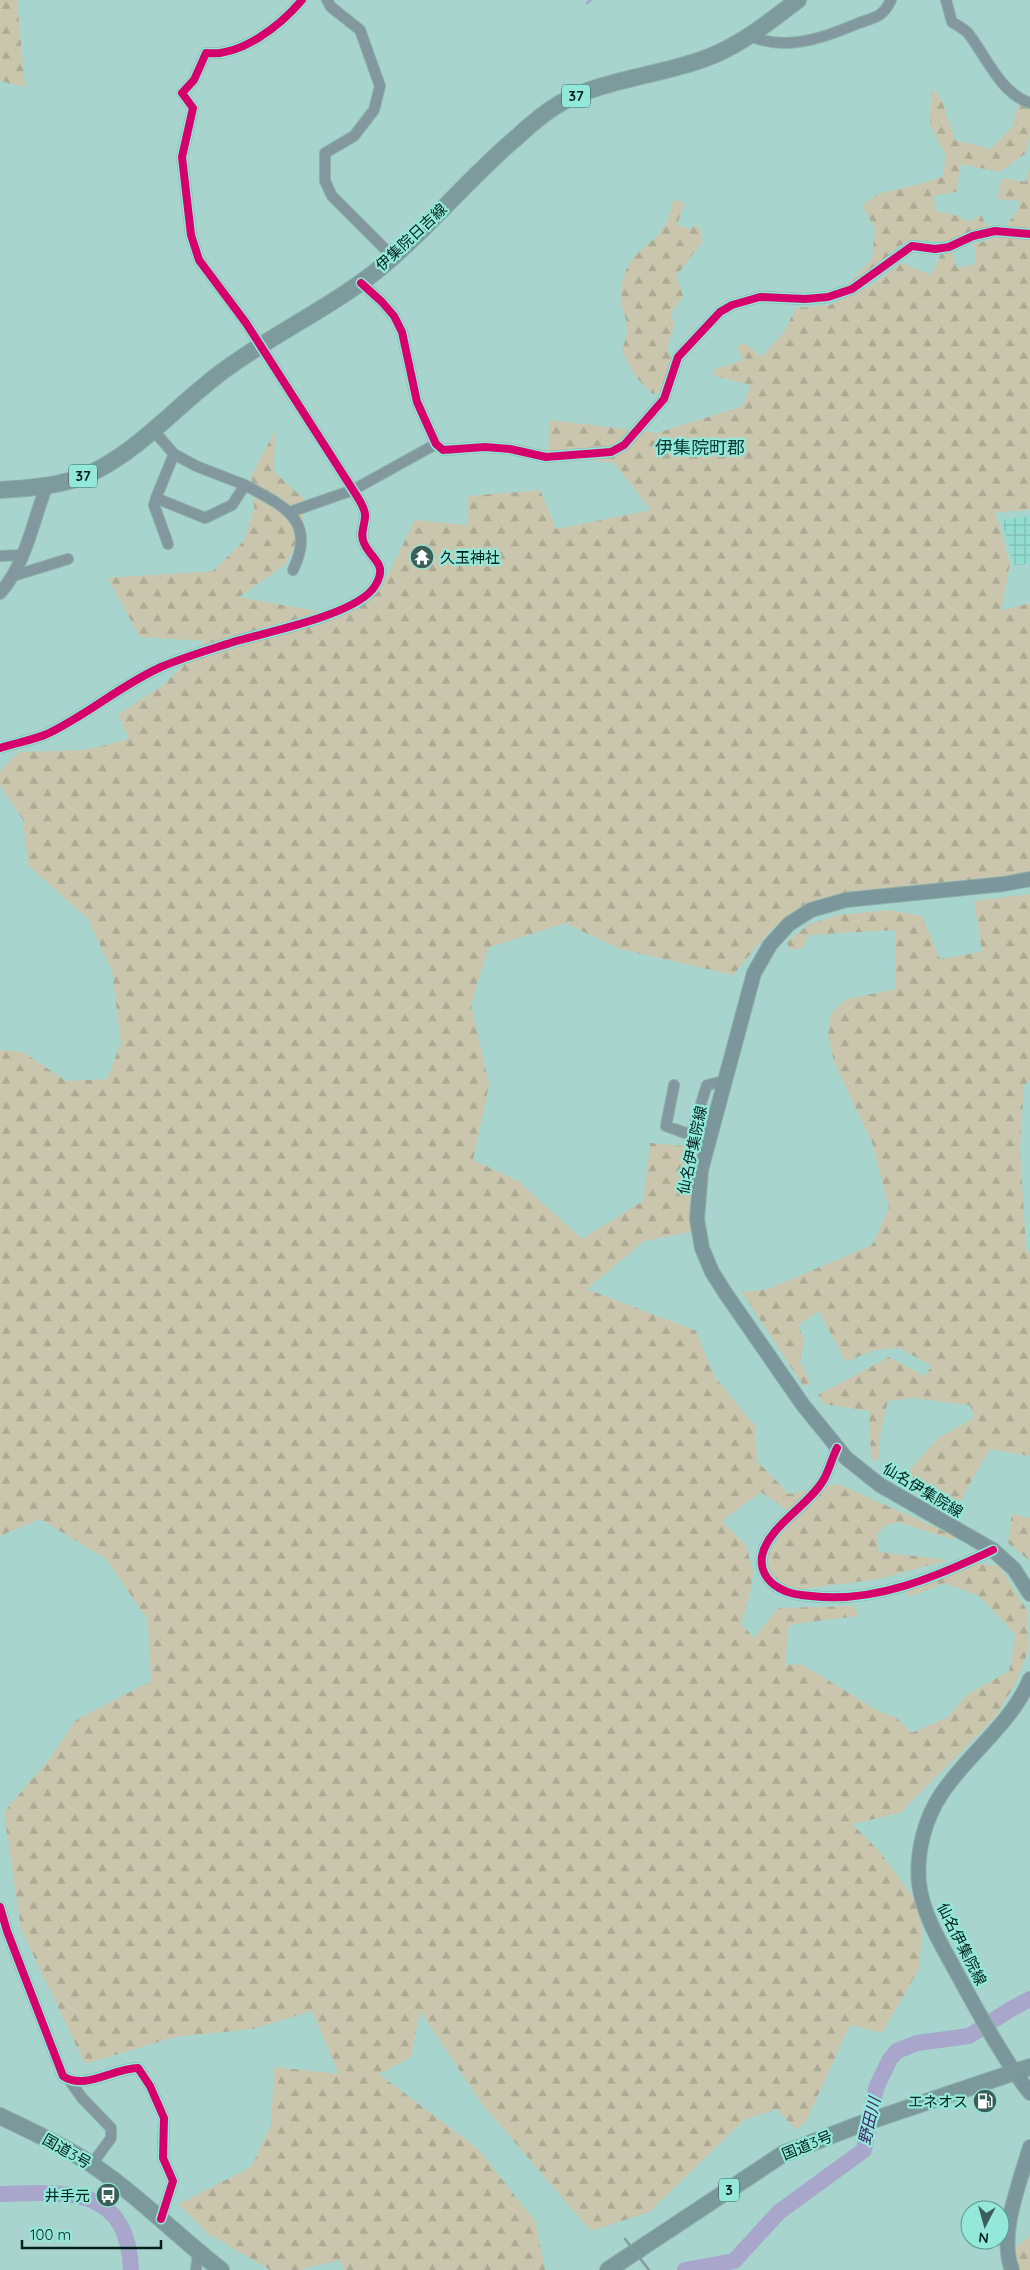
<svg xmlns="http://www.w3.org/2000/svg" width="1030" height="2270" font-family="Quicksand,'Noto Sans JP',sans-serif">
<defs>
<pattern id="industrial-grid" width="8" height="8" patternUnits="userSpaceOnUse" patternTransform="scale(1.25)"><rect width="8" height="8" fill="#93dcd0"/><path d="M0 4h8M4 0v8" fill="none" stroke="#7dbcb2"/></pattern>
<pattern id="forest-firs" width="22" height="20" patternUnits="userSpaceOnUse" patternTransform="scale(1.25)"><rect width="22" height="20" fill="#cac6ad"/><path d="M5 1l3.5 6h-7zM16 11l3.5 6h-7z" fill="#acaa94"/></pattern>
</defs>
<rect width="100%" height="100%" fill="#a7d4cc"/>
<path fill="url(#industrial-grid)" d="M1030,516V564L1014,565L1002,520Z"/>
<path fill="url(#forest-firs)" d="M0,0H17L25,87L0,81Z
M935,90L942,101L955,140L991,149L1012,127L1019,103L1030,107V137L1025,154L1000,172L961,164L956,192L934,196L935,211L955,215L970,222L976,217L982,216L985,223L992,228L950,242L912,240L899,246L870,272L845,287L872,259L875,229L862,205L878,194L924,183L943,176L946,156L930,124L931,91Z
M1030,166V510L995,512L1010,564L1001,611L1030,603V873L802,909L771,929L733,975L620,949L565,923L488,948L471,1005L489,1085L473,1160L518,1181L582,1239L643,1201L650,1143L695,1147L691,1232L644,1241L587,1289L696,1331L714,1376L755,1426L757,1461L789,1494L838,1484L957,1537L951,1539L898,1522L884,1526L877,1535L879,1552L949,1560L879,1579L794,1590L771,1575L767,1557L783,1531L787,1510L761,1492L722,1521L746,1545L753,1572L750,1593L741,1624L754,1638L778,1608L854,1606L858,1616L792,1624L788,1629L785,1665L801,1664L880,1712L897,1718L911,1733L948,1717L967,1695L1009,1671L1016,1635L979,1596L945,1583L909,1597L906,1591L977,1563L999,1566L1027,1610L1029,1649L1015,1684L994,1719L900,1813L852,1824L880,1852L923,1911L919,1969L882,2033L850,2025L806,2121L796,2130L777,2109L744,2120L649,2212L591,2231L482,2104L420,2011L411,2057L379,2074L477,2148L535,2221L545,2270H344L340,2260L299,2270H270L207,2233L179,2204L251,2167L271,2125L274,2067L339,2074L312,2011L253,2029L175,2037L85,2064L21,1929L4,1812L51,1757L76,1720L151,1681L148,1620L106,1559L40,1519L0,1536V1050L23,1052L66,1081L107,1079L121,1043L112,971L88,919L28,865L23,820L0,785V771L19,752L85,750L129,739L118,715L166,683L205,641L140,637L108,578L213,571L244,541L254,508L251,476L275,431L274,472L303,498V526L286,564L239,597L342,616L389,573L415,520L467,525L468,496L540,490L556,529L651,510L614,463L548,454L550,420L657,433L743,406L750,385L714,376L713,370L743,360L737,347L744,343L761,357L784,332L796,308L830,305L870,286L902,263L931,275L941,254L952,252L957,268L976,264L974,244L999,237L1018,209L1020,201L997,199L1002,178L1025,182Z
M674,200L684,203L677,225L689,229L698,225L703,241L676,276L683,296L671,313L674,325L667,348L672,358L661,392L653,394C638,381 629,369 622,349C636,317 615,312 622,283C630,248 652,249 667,222C670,216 671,207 674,200Z
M1030,894V1080L1024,1085L1020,1148L1026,1249L1030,1255V1456L990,1449L953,1513L898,1483L937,1439L974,1418L970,1405L913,1398L888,1401L881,1428L878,1461L871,1459L869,1411L824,1404L818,1395L889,1357L924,1376L932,1366L899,1348L874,1350L846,1362L819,1311L798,1325L804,1340L800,1362L810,1382L804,1387L742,1292L768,1289L872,1245L889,1208L872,1143L834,1062L828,1035L831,1013L847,999L896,989L895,930L808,935L803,947L796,950L789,948L787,942L809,924L839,915L889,910L922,916L940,959L982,952L974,901Z
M1012,1514L1030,1518V1561L1008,1543Z
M1030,2235V2270H1017L1008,2255Z"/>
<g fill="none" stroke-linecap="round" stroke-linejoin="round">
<path stroke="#a8a6ca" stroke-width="2.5" d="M587,3L591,0"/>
<path stroke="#a8a6ca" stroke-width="16" d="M0,2194C66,2192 128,2185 131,2270
M685,2270L734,2261L779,2212L864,2150L876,2088L890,2059L897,2051L917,2043L969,2036L1011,2009L1030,1999"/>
<g stroke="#8cb0aa" stroke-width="12">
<path id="minor" d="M327,0L331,7L360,30L380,86L374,110L354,136L325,153V181L332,196L393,257
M946,0L952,22C957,25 964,29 968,33C986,56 1000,93 1030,103
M750,36C785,51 821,39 854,25C873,17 882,19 891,0
M361,283L382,302L394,316L402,332L417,402L436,444L443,450L485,447L510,449L546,457L611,452L624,445L664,399L678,357L720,312L732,305L760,297L805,299L828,297L852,289L912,246L935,249L949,247L973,236L995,231L1030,234
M153,430L174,454L156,498L205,518L232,505L245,485L196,466L174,454
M245,485C284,506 317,520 293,570
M156,498L154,505L168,544
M290,512L353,490L436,444
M0,556L22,555
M13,576L68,559
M0,748C15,743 33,740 47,734C87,715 121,685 161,667C184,657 209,650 233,642C266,632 357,615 375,586C389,563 371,560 364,543C359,533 366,524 365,514C364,506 357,496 353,490L246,323L199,260L191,235L182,157L193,108L182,93L194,80L206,53C241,57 281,25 302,0
M674,1085L666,1126L691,1135L707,1085L724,1081
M837,1448C832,1458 829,1470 824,1479C809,1506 768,1526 762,1556C760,1570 767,1581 779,1588C789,1594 799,1595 811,1596C874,1604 938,1576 993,1550
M0,1907L7,1931L63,2076C84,2091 114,2068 138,2068L150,2086L164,2118L163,2158L173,2181L161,2219
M70,2081L82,2098L111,2128V2138L92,2164
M196,2270L198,2252"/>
</g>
<g stroke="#8cb0aa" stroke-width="14">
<path id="tertiary" d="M0,593C24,567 32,526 44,493V485"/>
</g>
<g stroke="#8cb0aa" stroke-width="16">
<path id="secondary" d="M1030,879L1004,884L846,900L811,910L789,924L770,945L754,973L701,1170L697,1219L702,1248L712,1272L726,1294L803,1405L846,1458L880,1485L993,1550L1014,1569L1030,1594
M1030,1679C1012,1723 968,1754 942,1793C925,1818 916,1852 919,1883C923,1917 943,1947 959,1977C981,2017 1002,2057 1030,2093
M1012,2270C998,2235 1020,2182 1030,2147"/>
</g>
<g stroke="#8cb0aa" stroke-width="18">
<path id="primary" d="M0,490C29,488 63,486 89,474C143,449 182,399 230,366C283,328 344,301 393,257C436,219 473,174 517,137C530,125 544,113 559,104C601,80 655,76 701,60C737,48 768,23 798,0"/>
</g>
<g stroke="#8cb0aa" stroke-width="18">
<path id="trunk" d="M0,2116C31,2131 62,2145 91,2164C138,2195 177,2236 221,2270
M608,2270L783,2154L858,2125L1030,2067"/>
</g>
<use href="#minor" stroke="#82989e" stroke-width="10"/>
<use href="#tertiary" stroke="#82989e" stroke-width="12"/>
<use href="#secondary" stroke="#7b979c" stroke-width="14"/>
<use href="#primary" stroke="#7d9a9d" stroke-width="16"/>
<use href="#trunk" stroke="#7b989a" stroke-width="16"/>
<path stroke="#829d9d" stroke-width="2.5" d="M625,2239L649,2270"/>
<g stroke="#93e8d9" stroke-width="11">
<path id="cycleway" d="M361,283L382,302L394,316L402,332L417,402L436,444L443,450L485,447L510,449L546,457L611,452L624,445L664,399L678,357L720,312L732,305L760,297L805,299L828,297L852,289L912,246L935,249L949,247L973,236L995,231L1030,234
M0,748C15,743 33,740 47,734C87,715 121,685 161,667C184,657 209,650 233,642C266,632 357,615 375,586C389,563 371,560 364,543C359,533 366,524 365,514C364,506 357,496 353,490L246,323L199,260L191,235L182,157L193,108L182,93L194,80L206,53C241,57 281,25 302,0
M837,1448C832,1458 829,1470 824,1479C809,1506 768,1526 762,1556C760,1570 767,1581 779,1588C789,1594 799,1595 811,1596C874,1604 938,1576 993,1550
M0,1907L7,1931L63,2076C84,2091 114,2068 138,2068L150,2086L164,2118L163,2158L173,2181L161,2219"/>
</g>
<use href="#cycleway" stroke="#d6006c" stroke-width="8"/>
</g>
<defs>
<g id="temple-disc" transform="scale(1.25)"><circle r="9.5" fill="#3a5f59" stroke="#93e8d9"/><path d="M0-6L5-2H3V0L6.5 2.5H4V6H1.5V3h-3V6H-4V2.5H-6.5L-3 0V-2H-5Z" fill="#fff"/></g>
<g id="fuel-disc" transform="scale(1.25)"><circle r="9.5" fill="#3a5f59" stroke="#93e8d9"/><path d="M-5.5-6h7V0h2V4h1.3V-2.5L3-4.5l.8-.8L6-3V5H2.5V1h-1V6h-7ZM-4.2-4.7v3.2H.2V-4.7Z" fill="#fff"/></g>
<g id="bus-disc" transform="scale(1.25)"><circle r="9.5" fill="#3a5f59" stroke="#93e8d9"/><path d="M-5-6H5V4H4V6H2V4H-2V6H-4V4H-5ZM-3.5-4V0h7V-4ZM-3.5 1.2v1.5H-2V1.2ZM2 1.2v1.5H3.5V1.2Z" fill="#fff"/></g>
</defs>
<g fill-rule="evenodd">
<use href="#temple-disc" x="422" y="557"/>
<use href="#fuel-disc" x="985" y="2101"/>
<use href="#bus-disc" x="108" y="2195"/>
</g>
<g text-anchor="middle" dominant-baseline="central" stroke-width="4.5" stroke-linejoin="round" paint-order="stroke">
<g fill="#93e8d9" stroke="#2c5c54" stroke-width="1">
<rect x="562" y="84.5" width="28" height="23" rx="4"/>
<rect x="69" y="464.5" width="28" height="23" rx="4"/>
<rect x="719" y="2178.5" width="20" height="23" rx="4"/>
</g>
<g font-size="14" font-weight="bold" fill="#00201b">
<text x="576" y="96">37</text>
<text x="83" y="476">37</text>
<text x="729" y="2190">3</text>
</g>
<g font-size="15" fill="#00201b" stroke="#93e8d9">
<text transform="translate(411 237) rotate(-43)">伊集院日吉線</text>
<text transform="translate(692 1150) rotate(-78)">仙名伊集院線</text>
<text transform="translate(923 1490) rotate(31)">仙名伊集院線</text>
<text transform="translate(962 1944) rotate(63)">仙名伊集院線</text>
<text transform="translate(807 2145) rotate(-22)">国道3号</text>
<text transform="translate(67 2151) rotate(30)">国道3号</text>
</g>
<g font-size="15" fill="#00201b" stroke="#93e8d9" text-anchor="end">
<text x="440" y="557" text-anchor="start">久玉神社</text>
<text x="968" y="2101">エネオス</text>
<text x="90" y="2195">井手元</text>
</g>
<g font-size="16" font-style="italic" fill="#432466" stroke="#93e8d9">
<text transform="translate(869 2121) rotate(-77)">野田川</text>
</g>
<g font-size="18" fill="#093a33" stroke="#93e8d9">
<text x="700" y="447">伊集院町郡</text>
</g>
</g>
<g transform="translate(985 2225) rotate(186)"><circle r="24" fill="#93e8d9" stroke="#58988d"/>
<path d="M0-4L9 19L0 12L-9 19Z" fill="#3a5f59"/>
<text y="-8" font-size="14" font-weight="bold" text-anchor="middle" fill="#00201b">N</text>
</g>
<path d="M22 2240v8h139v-8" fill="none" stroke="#00201b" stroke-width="2.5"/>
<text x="30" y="2240" font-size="15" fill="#00201b" stroke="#93e8d9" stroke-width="4" paint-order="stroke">100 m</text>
</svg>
